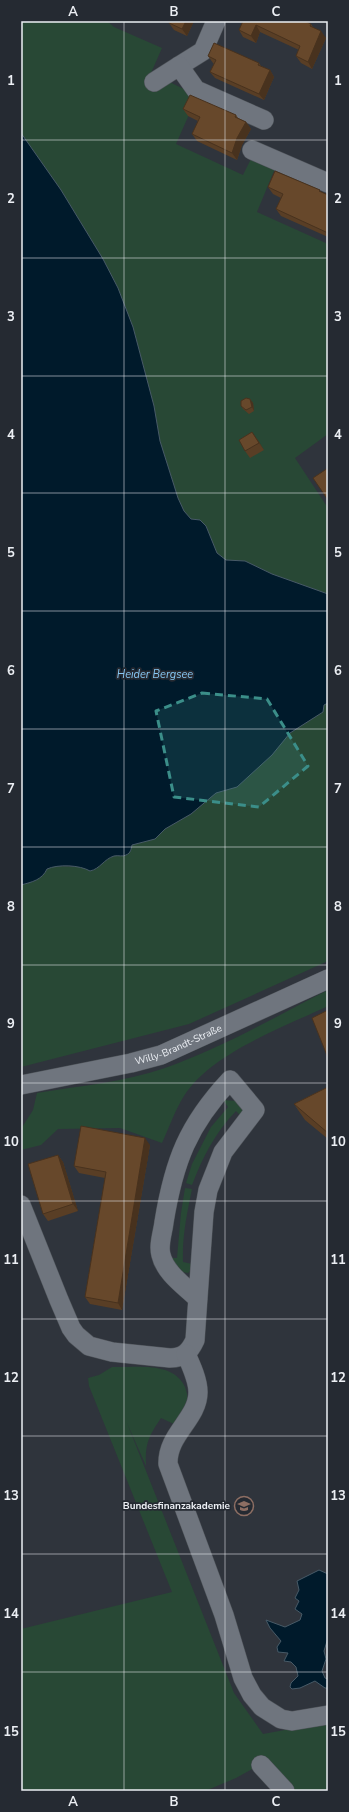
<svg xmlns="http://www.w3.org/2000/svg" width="349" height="1812" font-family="'Nunito Sans',sans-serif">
<rect width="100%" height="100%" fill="#2f343c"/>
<path fill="#284835" d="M21,21H107L114,27L162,48L151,73L192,93L195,101L176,144L243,175L253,155L276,166L257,212L328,244V434L295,458L328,508V594L272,574L245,561L226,560L217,553L206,526L200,520L191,519L184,511L178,498L160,441L154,406L133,327L118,288L103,259L61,190L21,133Z
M328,703V961L189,1024L21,1067V885L35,881L47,869L52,866L84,867L90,871C100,869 104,859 114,856C118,855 123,857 126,855C131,853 131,849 132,845L155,839L165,829L191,814L217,793L237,787L272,755L290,733L323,712L324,705Z
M328,990V1006C284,1027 211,1053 184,1096C175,1110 169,1128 162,1143L120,1128L58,1129L41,1145L21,1150V1129L33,1110L37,1093C79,1086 125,1082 165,1068C222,1048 275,1017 328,990Z
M223,1100L237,1101L243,1109L242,1117L236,1111C215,1133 203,1156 192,1185L186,1183L192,1164L211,1127L228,1107Z
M185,1188L192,1189C187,1213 182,1237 183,1262L192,1264L191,1270L188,1273L183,1272L170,1258H177L181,1213Z
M112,1367C136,1368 173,1361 185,1387C186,1391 188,1394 187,1399C185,1407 178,1416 174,1424L161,1418C149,1436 145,1443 146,1466L127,1423L234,1693L263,1734L328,1722V1791H296L266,1758L254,1768L236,1778L205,1791H21V1629L172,1592L89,1386L88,1378L99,1375Z"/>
<path fill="#001a2b" stroke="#475a67" d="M21,133L61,190L103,259L118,288L133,327L154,406L160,441L178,498L184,511L191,519L200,520L206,526L217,553L226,560L245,561L272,574L328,594V703L324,705L323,712L290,733L272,755L237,787L216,793L191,814L165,829L155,839L132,845C131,849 131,853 126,855C123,857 118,855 114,856C104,859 100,869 90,871C80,865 58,864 47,869C42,880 32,882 21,885Z
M319,1570L328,1574V1638L324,1651L326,1659L322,1671L325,1678L328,1679V1688H325L315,1681L300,1688L292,1689L290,1687L291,1683L298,1676L296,1667L291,1662L284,1661L288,1653L278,1652L277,1647L281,1641L270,1628L266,1620L285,1627L300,1620L302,1614L295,1609L299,1601L295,1598L299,1590L297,1581Z"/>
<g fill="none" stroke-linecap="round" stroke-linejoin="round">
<g stroke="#4e5359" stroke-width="20">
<g id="minor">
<path d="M179,66L203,51L216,21"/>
<path d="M154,82L179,66L196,90L264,120"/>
<path d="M252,150L328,183"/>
<path id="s1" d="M21,1085L131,1063L161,1055L328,979"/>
<path d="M21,1205L59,1300L71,1328L76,1335L89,1346L112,1352L170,1358C184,1358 190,1351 195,1340L204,1212L208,1190L223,1152L255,1110L230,1080C188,1125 174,1161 164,1222C163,1232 158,1245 161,1255C165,1273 186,1287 198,1299"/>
<path d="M186,1354C191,1365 198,1380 198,1392C198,1419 167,1434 168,1464L224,1615L243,1678L252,1695L262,1707L281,1719L292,1721L328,1715"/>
<path d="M261,1765L285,1791"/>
</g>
</g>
<use href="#minor" stroke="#6f757e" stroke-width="19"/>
</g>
<path fill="#593e25" d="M194,21L187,36L174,30L169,23Z
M243,21L311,24L313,27L326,38L312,69L301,63L296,56L299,50L260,32L256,43L243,37L239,30Z
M208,56L259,63L261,66L270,70L274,77L264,100L215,78L210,72L214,64L213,63Z
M183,109L236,115L238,118L246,122L251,129L242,145L237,160L197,141L192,134L198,121L188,116Z
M268,187L322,192L328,195V237L281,216L276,209L281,198L273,194Z
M250,399L253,403L254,411L249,414L243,409L241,406Z
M257,439L264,450L250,458L245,451Z
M328,1087V1139L305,1120L294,1104Z
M150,1145L122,1310L90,1304L85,1297L105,1178L79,1173L74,1166Z
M58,1155L63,1162L78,1211L48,1221L43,1214Z"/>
<path fill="#48321e" d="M186,21H194L187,36L182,29Z
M256,25L260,32L256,43L251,36Z
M321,31L326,38L312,69L308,62Z
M270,70L274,77L264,100L259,94Z
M246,122L251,129L242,145L237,160L232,153L237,138Z
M250,399L253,403L254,411L252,407Z
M252,432L257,439L264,450L259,443Z
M145,1138L150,1145L122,1310L118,1303Z
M58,1155L63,1162L78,1211L73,1204Z"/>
<path fill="#67482b" stroke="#48321e" d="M170,21H186L182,29L169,23Z
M243,21H305L311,24L310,26L321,31L308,62L296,56L300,46L256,25L251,36L239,30Z
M214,43L259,63L258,65L270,70L259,94L210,72L216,60L208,56Z
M190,95L236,115L235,117L246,122L237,138L232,153L192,134L200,117L183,109Z
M275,171L320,190L319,191L328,195V233L276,209L283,194L268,187Z
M246,398L250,399L252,407L246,410L241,406V401Z
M252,432L259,443L245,451L239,440Z
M328,468V500L313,478Z
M328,1010V1058L312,1018Z
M328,1087V1133L294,1104Z
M81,1126L145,1138L118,1303L85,1297L106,1172L74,1166Z
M58,1155L73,1204L43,1214L28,1164Z"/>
<path fill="#3b8e89" fill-opacity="0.2" stroke="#3b8e89" stroke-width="3" stroke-dasharray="8 5" stroke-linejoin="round" d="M202,693L267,699L308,766L259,807L174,797L156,711Z"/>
<path fill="none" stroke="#eceff4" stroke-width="1" stroke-opacity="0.55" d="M124,21V1791M225,21V1791M21,140H328M21,258H328M21,376H328M21,493H328M21,611H328M21,729H328M21,847H328M21,965H328M21,1083H328M21,1201H328M21,1319H328M21,1436H328M21,1554H328M21,1672H328"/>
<defs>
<g id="university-ring" transform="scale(1)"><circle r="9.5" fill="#252a32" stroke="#8d6e63" stroke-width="1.5"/><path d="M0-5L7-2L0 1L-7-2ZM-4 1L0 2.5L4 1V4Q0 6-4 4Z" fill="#8d6e63"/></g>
</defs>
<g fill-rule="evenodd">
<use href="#university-ring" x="244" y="1506"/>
</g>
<g text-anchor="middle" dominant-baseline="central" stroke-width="3.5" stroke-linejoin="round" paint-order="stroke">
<g font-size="10" fill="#eceff4" stroke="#252a32">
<text stroke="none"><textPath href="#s1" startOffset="163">Willy-Brandt-Straße</textPath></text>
</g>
<g font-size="10" font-weight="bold" fill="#eceff4" stroke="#252a32" text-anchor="end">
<text x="230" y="1506">Bundesfinanzakademie</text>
</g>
<g font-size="11" font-style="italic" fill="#87c7f3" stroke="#252a32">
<text x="155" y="674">Heider Bergsee</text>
</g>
</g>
<rect width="349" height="1812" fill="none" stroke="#252a32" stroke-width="44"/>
<rect x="22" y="22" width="305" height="1768" fill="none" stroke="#eceff4" stroke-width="1.5"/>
<g font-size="13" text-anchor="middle" font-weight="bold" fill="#eceff4">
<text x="73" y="16">A</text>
<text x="174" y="16">B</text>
<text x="276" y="16">C</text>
<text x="11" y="85">1</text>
<text x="338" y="85">1</text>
<text x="11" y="203">2</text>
<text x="338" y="203">2</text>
<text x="11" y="321">3</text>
<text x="338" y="321">3</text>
<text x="11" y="439">4</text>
<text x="338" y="439">4</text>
<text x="11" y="557">5</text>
<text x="338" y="557">5</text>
<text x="11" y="675">6</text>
<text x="338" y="675">6</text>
<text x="11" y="793">7</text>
<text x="338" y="793">7</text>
<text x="11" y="911">8</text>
<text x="338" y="911">8</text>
<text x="11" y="1028">9</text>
<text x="338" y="1028">9</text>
<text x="11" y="1146">10</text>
<text x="338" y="1146">10</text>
<text x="11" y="1264">11</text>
<text x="338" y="1264">11</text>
<text x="11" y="1382">12</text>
<text x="338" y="1382">12</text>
<text x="11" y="1500">13</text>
<text x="338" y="1500">13</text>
<text x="11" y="1618">14</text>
<text x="338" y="1618">14</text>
<text x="11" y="1736">15</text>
<text x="338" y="1736">15</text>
<text x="73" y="1806">A</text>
<text x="174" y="1806">B</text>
<text x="276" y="1806">C</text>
</g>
</svg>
